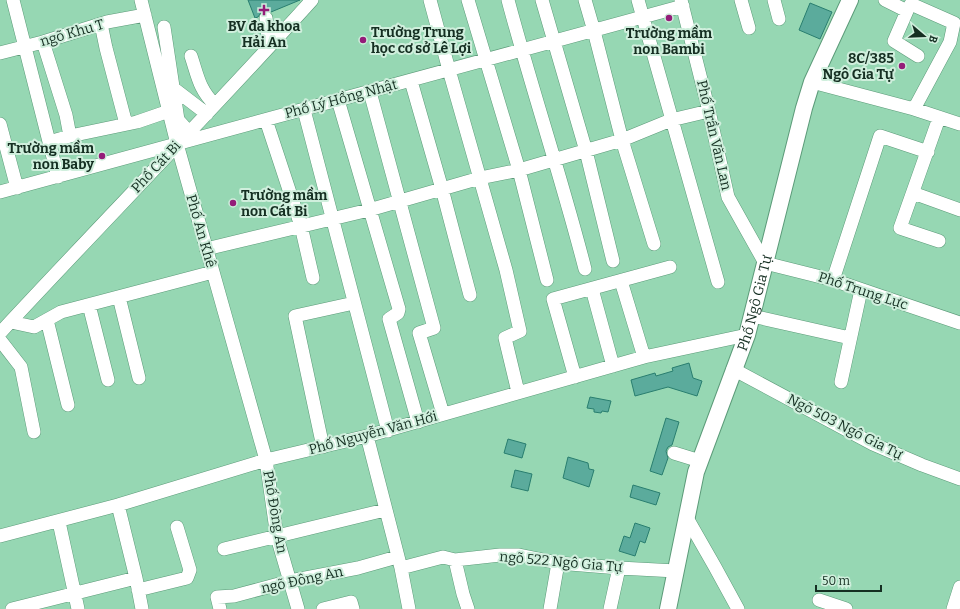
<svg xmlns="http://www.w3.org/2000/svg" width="960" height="609" font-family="Bitter,serif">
<rect width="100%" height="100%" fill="#96d7b3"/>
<path fill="#5bab9c" stroke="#297e6f" d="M248,0H300L271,12L266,10L262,11L258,17L255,18Z
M810,3L832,12L820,39L799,30Z
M689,363L693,378L702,381L697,396L668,387L635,396L631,380L655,373L656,376L673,371L672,368Z
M590,397L611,401L608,412L602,411L601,413L594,412V409L587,408Z
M666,418L679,422L672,445L668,447L666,451L668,458L662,475L650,471Z
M508,439L526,444L522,458L504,453Z
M568,457L588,463L589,469L594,470L589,487L563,478Z
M515,470L532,474L528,491L511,487Z
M633,485L660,493L656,505L630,497Z
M635,523L650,528L645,543L640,541L635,556L619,551L624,536L630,538Z"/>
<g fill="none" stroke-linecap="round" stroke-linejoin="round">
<g stroke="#5c9b79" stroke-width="14">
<path id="minor" d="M13,0L58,177
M141,0L177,144L266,460L277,537L298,609
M430,0L449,70L506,270L520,331L505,338L518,392
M468,0L519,170L547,280
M508,0C532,90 562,179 585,269
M542,0L586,151L613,261
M585,0L594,31L622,140L654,244
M638,0L718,282
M681,0L709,111L728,197L765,263L833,280L960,323
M741,0L749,28
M774,0L779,19
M885,0L907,11L894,41L918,56
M911,4L954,23L950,42L914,109
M266,18L269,47
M101,24L106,48L126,124
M164,27L178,120L189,132
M43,42L66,115L70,136
M0,53L43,42L107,22L145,15
M191,56C198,77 199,89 215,105
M411,81L442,189L470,295
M812,82L914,109L960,124
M173,88L207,114
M370,92L434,328L419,333L443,414
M338,100L399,309L398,313L389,319L418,422
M304,110L388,431
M939,118L900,228L939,241
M266,120L301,226L313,278
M0,124L17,188
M49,142L70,136L137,122L169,111
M0,192L683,6
M913,193L960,210
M206,249L369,210L480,178L519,170L622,140L671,120L709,111
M833,280L880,136L928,152
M621,281L644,357
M592,289L613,366
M119,297L139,378
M89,305L108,380
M752,316L850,338
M47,320L68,405
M11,322L34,327L61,312L213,272
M0,333C103,222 210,113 312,0
M0,340L21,367L34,432
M733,369L873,444L922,465L960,479
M575,377L553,299L670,267
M841,382L861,290
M367,436L401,568L409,609
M323,447L295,316L354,303
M674,453L700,461
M118,505L136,578L142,609
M687,518L715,567L738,609
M59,522L78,609
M0,536L118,505L266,460L367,436L644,357L747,335
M224,549L385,510
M455,560L463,594L468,609
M401,568L443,557L455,560L500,555H519L558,563L619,568L676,571
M138,590L187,578L190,570L177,527
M819,600L846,609
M12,609L136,578
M220,609L217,597L234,596L290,581L358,568L397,557
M323,609L351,602L353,609
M550,609L558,563
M610,609L619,568
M953,609L960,587"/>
</g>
<g stroke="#5c9b79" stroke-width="18">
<g id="major">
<path id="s1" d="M668,609L696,472L747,335L804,108L812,82L850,0"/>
</g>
</g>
<use href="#minor" stroke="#fff" stroke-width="13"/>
<use href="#major" stroke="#fff" stroke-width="16"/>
</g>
<g fill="#941c79" stroke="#d0efdd" stroke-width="1.5">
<path d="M262 4h4v4h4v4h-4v4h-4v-4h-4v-4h4z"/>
<circle cx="669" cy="18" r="4"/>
<circle cx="363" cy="40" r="4"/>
<circle cx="902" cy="66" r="4"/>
<circle cx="102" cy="156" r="4"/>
<circle cx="233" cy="203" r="4"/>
</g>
<g text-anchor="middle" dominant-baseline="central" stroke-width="4" stroke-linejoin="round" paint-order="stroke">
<g font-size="14" font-weight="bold" fill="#152f22" stroke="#d0efdd">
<text x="264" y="26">BV đa khoa<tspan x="264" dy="16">Hải An</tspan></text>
<text x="371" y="32" text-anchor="start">Trường Trung<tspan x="371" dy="16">học cơ sở Lê Lợi</tspan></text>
<text x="669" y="33">Trường mầm<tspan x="669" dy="16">non Bambi</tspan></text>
<text x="894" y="58" text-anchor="end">8C/385<tspan x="894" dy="16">Ngô Gia Tự</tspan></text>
<text x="94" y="148" text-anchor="end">Trường mầm<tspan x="94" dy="16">non Baby</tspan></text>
<text x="241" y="195" text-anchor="start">Trường mầm<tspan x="241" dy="16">non Cát Bi</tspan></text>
</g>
<g font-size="14" fill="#152f22" stroke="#d0efdd">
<text transform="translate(72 33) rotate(-16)">ngõ Khu T</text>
<text transform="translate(341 99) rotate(-15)">Phố Lý Hồng Nhật</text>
<text transform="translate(714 135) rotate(77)">Phố Trần Văn Lan</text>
<text transform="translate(156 167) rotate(-47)">Phố Cát Bi</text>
<text transform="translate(201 231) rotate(74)">Phố An Khê</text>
<text transform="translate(863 291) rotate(18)">Phố Trung Lực</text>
<text stroke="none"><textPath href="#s1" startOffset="319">Phố Ngô Gia Tự</textPath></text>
<text transform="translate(845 427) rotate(27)">Ngõ 503 Ngô Gia Tự</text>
<text transform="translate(373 433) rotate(-15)">Phố Nguyễn Văn Hới</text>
<text transform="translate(275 512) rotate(80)">Phố Đông An</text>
<text transform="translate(561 562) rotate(5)">ngõ 522 Ngô Gia Tự</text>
<text transform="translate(302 580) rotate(-12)">ngõ Đông An</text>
</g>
</g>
<g transform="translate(924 36) rotate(109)" stroke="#d0efdd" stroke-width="3" paint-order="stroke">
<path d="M0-3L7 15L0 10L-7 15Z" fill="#152f22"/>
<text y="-6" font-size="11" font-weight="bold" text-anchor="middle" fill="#152f22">B</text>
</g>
<path d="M816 585v6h65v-6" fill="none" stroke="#152f22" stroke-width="2"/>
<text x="822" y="585" font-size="12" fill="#152f22" stroke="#d0efdd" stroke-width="3" paint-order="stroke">50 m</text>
</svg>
